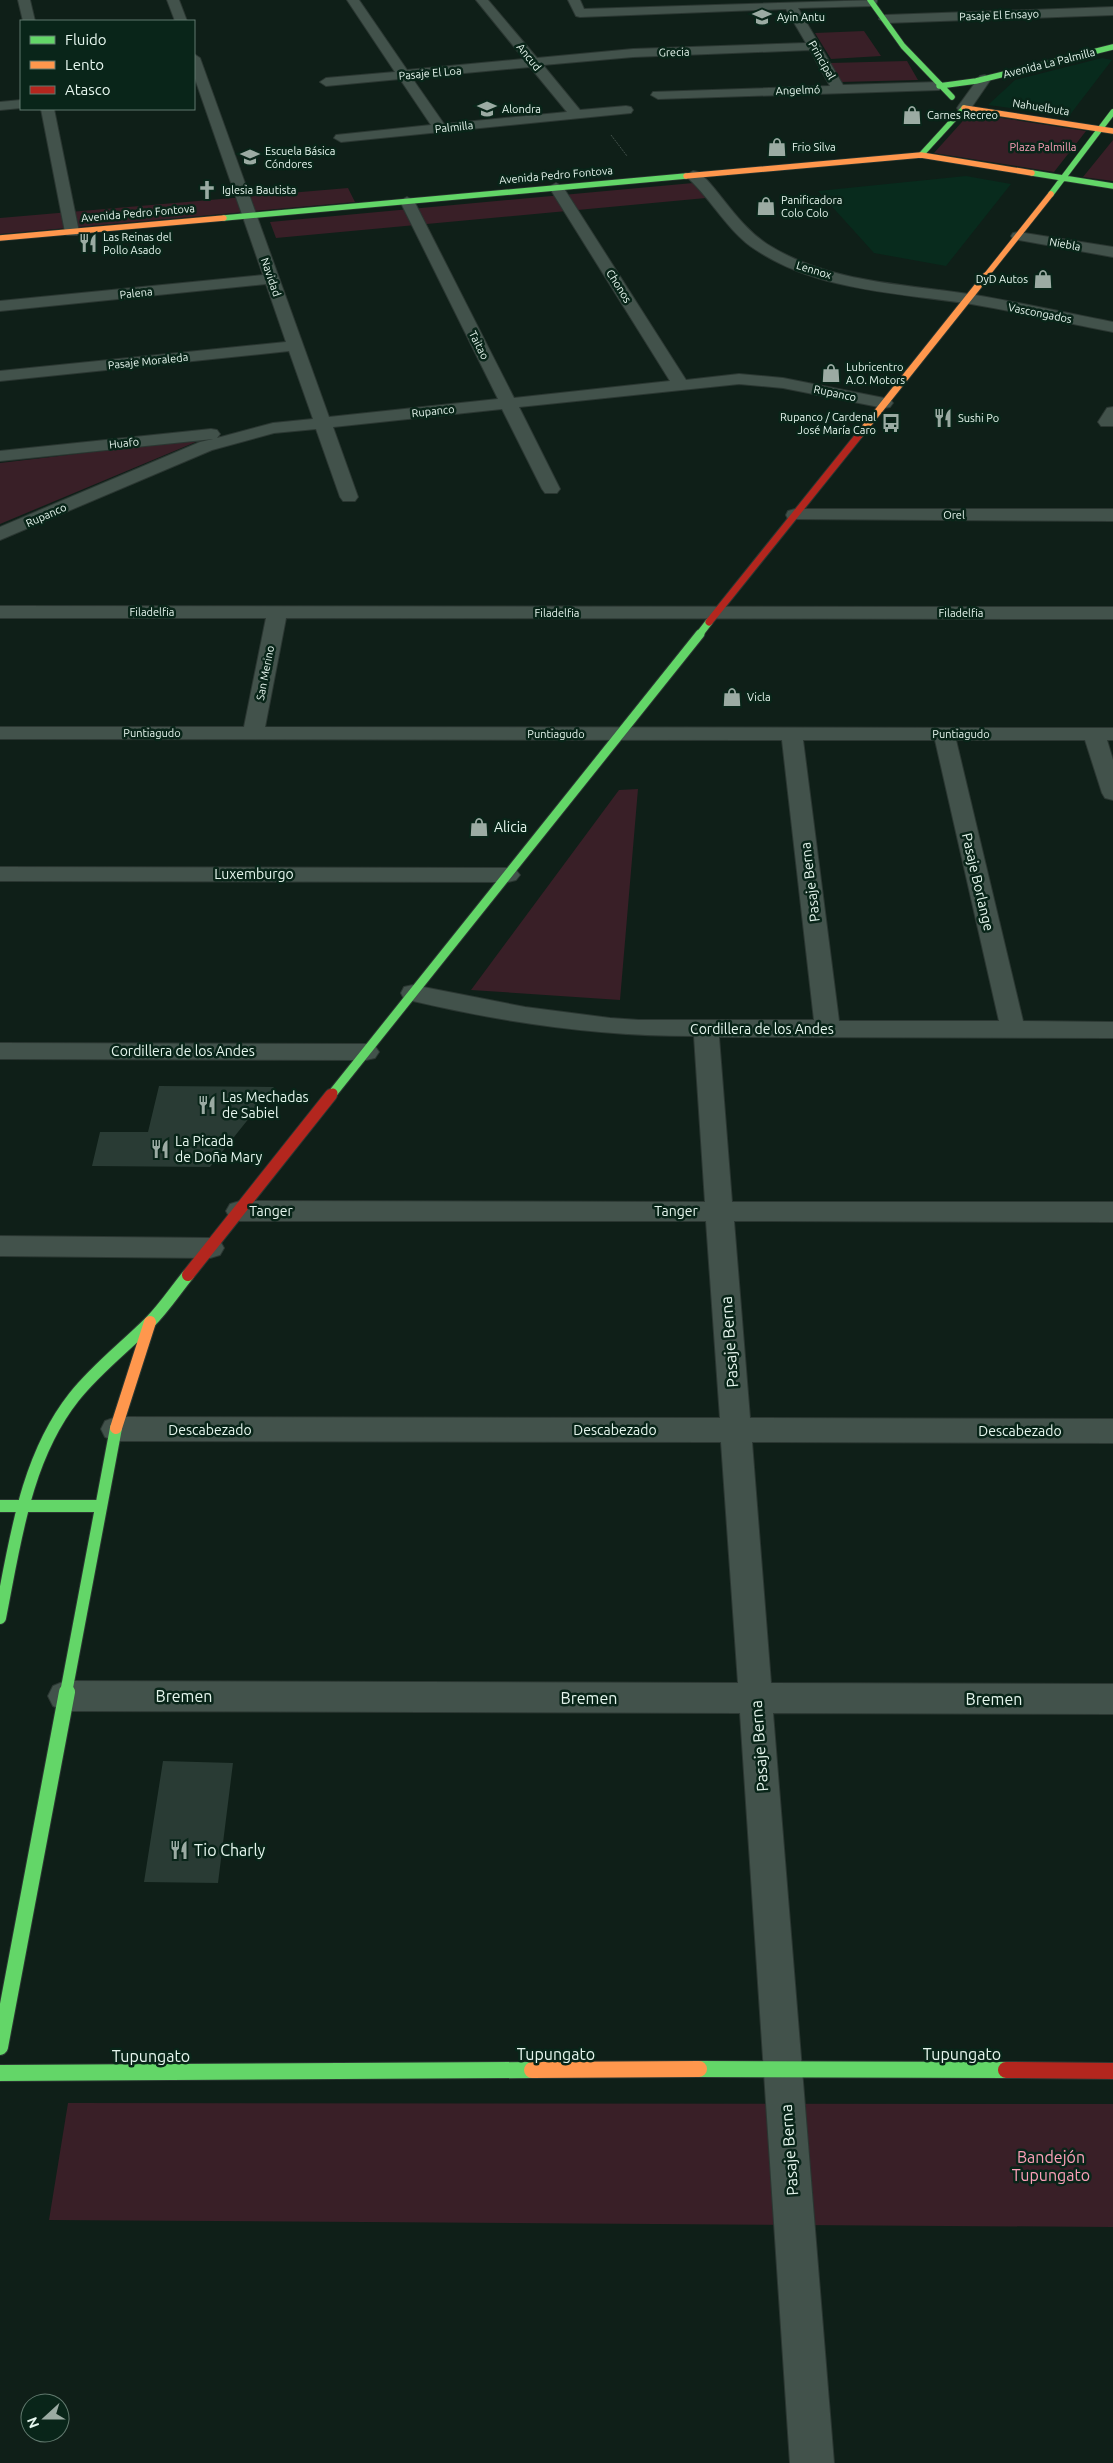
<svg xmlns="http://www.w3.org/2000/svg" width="1113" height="2463" font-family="Ubuntu,sans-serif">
<rect width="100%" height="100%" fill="#0f1f18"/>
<path fill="#082b1d" d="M1102,58L1112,60L1069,116L988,105L1015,80Z
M966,176L1011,184L946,266L874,253L818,191Z"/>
<path fill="#391f27" d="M864,31L881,56L831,59L815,33Z
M907,61L918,80L840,82L830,63Z
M970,113L1086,131L1054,172L934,153Z
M1113,140V181L1083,177Z
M693,183L706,198L276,238L270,222Z
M348,188L355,202L0,234V218Z
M203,439L0,524V463Z
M638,789L620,1000L471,990L619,790Z
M68,2103L1113,2104V2227L49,2220Z"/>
<path fill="#293b34" d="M159,1086L274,1087L210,1167L92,1166L100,1132H148Z
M163,1761L233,1763L218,1883L144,1882Z"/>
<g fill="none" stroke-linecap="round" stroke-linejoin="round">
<g stroke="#2b3732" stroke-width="2">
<path id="street" d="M18,0H30L35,21H23Z
M167,0H179L187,21H175Z
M347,0H359L407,70L524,59L476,0H488L537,58L633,49L806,43L786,9L580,17L576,16L568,0H580L584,9L877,0L876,5L872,6L798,8L843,85L939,82L946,86L939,90L658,99L651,95L653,92L830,86L810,50L633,57L543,65L580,110L626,106L631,107L633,110L631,113L341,142L334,138L336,135L431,125L400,79L326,86L320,82L326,78L395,72ZM530,67L567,112L444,124L412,78Z
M1113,7V15L885,23L879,19L885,15Z
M194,54L200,58L329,417L498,399L400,201L407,197L414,201L514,398L670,381L549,187L556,183L563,187L686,380L739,374L783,378L884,398L890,399L893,403L890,407L884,408L783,388L739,384L519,407L560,489L557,493H545L542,489L502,409L333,427L358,497L355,501H343L340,497L316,429L274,433L212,450L0,540V527L200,442L213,439L0,461V451L211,429L217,430L220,434L217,438L273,423L313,419L289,351L0,381V371L286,342L266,284L0,311V301L263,275L194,76Z
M985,75L991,79L969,111H959L957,108L959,105L980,76Z
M21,100V108L0,110V102Z
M41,109H54L79,232L77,235H67L65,232Z
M693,171L698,172L707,180C726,201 742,228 767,244C828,283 905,284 975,295C1021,303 1067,313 1113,322V332C1066,323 1019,312 971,304C899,293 818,291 756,250C728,232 712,200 688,178L686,175Z
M1018,232L1113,247V257L1013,239L1011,236L1013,233Z
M1113,407V426H1101L1098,422L1107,408Z
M795,509H1113V521L788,519L786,515L788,511Z
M0,606L1113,607V619L286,618L265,727L1113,728V740H1107L1113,760V800L1105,798L1102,793L1085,740H956L1023,1021L1113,1022V1038L719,1037L732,1202H1113V1222L734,1221L750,1418L1113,1419V1443L752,1442L771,1683L1113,1684V1714L773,1713L834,2463H790L740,1713L65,1711L53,1706L48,1696L53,1686L65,1681L738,1683L721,1442L116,1441L105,1437L101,1429L105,1421L116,1417L720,1418L706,1221H240L230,1218L226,1211L230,1204L240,1201L705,1202L694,1036C598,1036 506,1023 413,1001L404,999L401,993L404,987L413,985L525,1007L610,1018L639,1020H814L782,740L0,739V727H244L266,618H0ZM803,740H935L999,1021H839Z
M0,867L508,868L516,870L520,875L516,880L508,882L0,881Z
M0,1043L366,1044L375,1046L379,1052L375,1058L366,1060L0,1059Z
M0,1236L210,1238L220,1241L224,1248L220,1255L210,1258L0,1256Z"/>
</g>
<g stroke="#2b3732" stroke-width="7">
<path id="fast-far4" d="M870,0L903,46L952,97
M939,86L976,81L1113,47
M921,155L964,108
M1032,173L1113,186
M1051,194L1113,112
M224,218L686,176"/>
</g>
<g stroke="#2b3732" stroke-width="9">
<path id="fast-far3" d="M699,635L709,622"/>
</g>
<g stroke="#2b3732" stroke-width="11">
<path id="fast-far2" d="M333,1093L700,634"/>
</g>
<g stroke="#2b3732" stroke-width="14">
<path id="fast-far1" d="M0,1506H100
M0,1618C15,1543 25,1459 74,1397C96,1369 125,1347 150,1322C164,1308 175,1291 188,1275
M66,1693L116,1428"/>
</g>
<g stroke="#2b3732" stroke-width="18">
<path id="fast" d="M0,2047L67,1692
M699,2069L1006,2070
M0,2073L532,2070"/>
</g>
<g stroke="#2b3732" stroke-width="7">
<path id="slow-far3" d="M964,108L1113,131
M686,176L921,155L1032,173
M0,238L224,218
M985,277L1051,194"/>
</g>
<g stroke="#2b3732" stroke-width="9">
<path id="slow-far2" d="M860,434L986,276"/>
</g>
<g stroke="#2b3732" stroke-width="14">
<path id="slow-far1" d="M116,1428L150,1322"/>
</g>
<g stroke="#2b3732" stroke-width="18">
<path id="slow" d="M532,2070L699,2069"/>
</g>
<g stroke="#2b3732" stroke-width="9">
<path id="jam-far3" d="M709,622L860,434"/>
</g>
<g stroke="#2b3732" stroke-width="11">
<path id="jam-far2" d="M330,1097L333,1093"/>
</g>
<g stroke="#2b3732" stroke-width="14">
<path id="jam-far1" d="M188,1275L331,1095"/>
</g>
<g stroke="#2b3732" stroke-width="18">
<path id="jam" d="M1006,2070L1113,2071"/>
</g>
<path stroke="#43514b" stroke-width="1" stroke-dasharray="2 1" stroke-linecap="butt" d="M611,135L627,156"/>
<use href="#street" fill="#42524b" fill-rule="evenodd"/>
<use href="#fast-far4" stroke="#63d668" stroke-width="5.5"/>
<use href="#fast-far3" stroke="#63d668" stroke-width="7"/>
<use href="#fast-far2" stroke="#63d668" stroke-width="9"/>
<use href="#fast-far1" stroke="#63d668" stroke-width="12"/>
<use href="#fast" stroke="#63d668" stroke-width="16"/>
<use href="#slow-far3" stroke="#ff974d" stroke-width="5.5"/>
<use href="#slow-far2" stroke="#ff974d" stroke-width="7"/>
<use href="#slow-far1" stroke="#ff974d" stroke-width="12"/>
<use href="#slow" stroke="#ff974d" stroke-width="16"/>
<use href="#jam-far3" stroke="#b3261e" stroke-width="7"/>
<use href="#jam-far2" stroke="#b3261e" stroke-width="9"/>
<use href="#jam-far1" stroke="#b3261e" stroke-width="12"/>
<use href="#jam" stroke="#b3261e" stroke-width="16"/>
</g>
<defs>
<g id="school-bare" transform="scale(1.5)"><path d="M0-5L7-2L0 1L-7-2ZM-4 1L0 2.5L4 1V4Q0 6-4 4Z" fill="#9baba3" stroke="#092519" stroke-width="2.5" paint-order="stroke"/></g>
<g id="shop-bare" transform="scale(1.5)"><path d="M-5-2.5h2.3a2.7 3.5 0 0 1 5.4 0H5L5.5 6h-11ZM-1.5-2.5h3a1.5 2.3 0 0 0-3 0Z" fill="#9baba3" stroke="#092519" stroke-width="2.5" paint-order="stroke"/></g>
<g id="church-bare" transform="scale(1.5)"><path d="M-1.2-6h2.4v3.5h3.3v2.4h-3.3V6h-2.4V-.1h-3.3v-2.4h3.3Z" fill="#9baba3" stroke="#092519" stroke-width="2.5" paint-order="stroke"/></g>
<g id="restaurant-bare" transform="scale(1.5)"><path d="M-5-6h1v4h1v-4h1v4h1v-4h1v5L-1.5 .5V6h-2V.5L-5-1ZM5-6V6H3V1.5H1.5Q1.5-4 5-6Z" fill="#9baba3" stroke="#092519" stroke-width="2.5" paint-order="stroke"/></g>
<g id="bus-bare" transform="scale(1.5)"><path d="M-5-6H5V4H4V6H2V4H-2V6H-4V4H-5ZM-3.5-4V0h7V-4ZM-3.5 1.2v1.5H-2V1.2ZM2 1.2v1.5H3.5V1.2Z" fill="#9baba3" stroke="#092519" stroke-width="2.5" paint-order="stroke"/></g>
</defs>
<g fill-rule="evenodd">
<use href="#school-bare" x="762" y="17"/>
<use href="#school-bare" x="487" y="109"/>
<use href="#shop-bare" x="912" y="115"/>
<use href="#shop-bare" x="777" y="147"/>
<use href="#school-bare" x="250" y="157"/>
<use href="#church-bare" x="207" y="190"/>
<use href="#shop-bare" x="766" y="206"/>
<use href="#restaurant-bare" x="88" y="243"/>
<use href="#shop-bare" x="1043" y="279"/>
<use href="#shop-bare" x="831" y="373"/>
<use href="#restaurant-bare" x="943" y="418"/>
<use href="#bus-bare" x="891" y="423"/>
<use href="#shop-bare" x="732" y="697"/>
<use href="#shop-bare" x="479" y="827"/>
<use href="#restaurant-bare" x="207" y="1105"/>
<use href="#restaurant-bare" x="160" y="1149"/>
<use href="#restaurant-bare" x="179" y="1850"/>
</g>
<g text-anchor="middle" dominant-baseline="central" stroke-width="5" stroke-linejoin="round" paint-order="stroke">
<g font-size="11" fill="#e6f6ee" stroke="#092519">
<text transform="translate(999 15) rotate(-2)">Pasaje El Ensayo</text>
<text transform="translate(674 52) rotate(-2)">Grecia</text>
<text transform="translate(529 57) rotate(51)">Ancud</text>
<text transform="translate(822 60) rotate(60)">Principal</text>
<text transform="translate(1049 63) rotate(-14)">Avenida La Palmilla</text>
<text transform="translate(430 73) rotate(-5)">Pasaje El Loa</text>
<text transform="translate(798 90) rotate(-2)">Angelmó</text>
<text transform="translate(1041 107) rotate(9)">Nahuelbuta</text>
<text transform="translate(454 127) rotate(-6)">Palmilla</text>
<text transform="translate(556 175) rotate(-5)">Avenida Pedro Fontova</text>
<text transform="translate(138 213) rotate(-5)">Avenida Pedro Fontova</text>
<text transform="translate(1065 244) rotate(10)">Niebla</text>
<text transform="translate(814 270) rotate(17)">Lennox</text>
<text transform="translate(271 277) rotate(71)">Navidad</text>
<text transform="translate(619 286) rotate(58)">Chonos</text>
<text transform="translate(136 293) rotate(-6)">Palena</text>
<text transform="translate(1040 313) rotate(11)">Vascongados</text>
<text transform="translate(479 345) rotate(63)">Taitao</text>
<text transform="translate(148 361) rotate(-6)">Pasaje Moraleda</text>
<text transform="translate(835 393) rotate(12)">Rupanco</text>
<text transform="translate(433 411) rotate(-6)">Rupanco</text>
<text transform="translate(124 443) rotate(-6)">Huafo</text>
<text transform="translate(46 515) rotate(-24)">Rupanco</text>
<text x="954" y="515">Orel</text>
<text x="152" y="612">Filadelfia</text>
<text x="557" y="613">Filadelfia</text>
<text x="961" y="613">Filadelfia</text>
<text transform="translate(265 673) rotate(-79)">San Merino</text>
<text x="152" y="733">Puntiagudo</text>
<text x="556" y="734">Puntiagudo</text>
<text x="961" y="734">Puntiagudo</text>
</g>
<g font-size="11" fill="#e6f6ee" stroke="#092519" text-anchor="start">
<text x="777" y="17">Ayin Antu</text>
<text x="502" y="109">Alondra</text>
<text x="927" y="115">Carnes Recreo</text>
<text x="792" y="147">Frio Silva</text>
<text x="265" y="151">Escuela Básica<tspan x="265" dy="13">Cóndores</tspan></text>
<text x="222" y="190">Iglesia Bautista</text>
<text x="781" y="200">Panificadora<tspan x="781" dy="13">Colo Colo</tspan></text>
<text x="103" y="237">Las Reinas del<tspan x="103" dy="13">Pollo Asado</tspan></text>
<text x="1028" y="279" text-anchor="end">DyD Autos</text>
<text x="846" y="367">Lubricentro<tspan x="846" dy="13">A.O. Motors</tspan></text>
<text x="876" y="417" text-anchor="end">Rupanco / Cardenal<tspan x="876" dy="13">José María Caro</tspan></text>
<text x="958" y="418">Sushi Po</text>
<text x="747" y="697">Vicla</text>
</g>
<g font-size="11" fill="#fca0b9" stroke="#092519">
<text x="1043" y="147">Plaza Palmilla</text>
</g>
<g font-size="14" fill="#e6f6ee" stroke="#092519" text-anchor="start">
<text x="494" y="827">Alicia</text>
<text x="222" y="1097">Las Mechadas<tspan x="222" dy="16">de Sabiel</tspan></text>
<text x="175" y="1141">La Picada<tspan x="175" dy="16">de Doña Mary</tspan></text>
</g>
<g font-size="14" fill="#e6f6ee" stroke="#092519">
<text x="254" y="874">Luxemburgo</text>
<text transform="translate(810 882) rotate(-97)">Pasaje Berna</text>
<text transform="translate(978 882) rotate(77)">Pasaje Borlange</text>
<text x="762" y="1029">Cordillera de los Andes</text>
<text x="183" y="1051">Cordillera de los Andes</text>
<text x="271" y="1211">Tanger</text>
<text x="676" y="1211">Tanger</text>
<text x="210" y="1430">Descabezado</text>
<text x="615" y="1430">Descabezado</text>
<text x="1020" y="1431">Descabezado</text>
</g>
<g font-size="16" fill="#e6f6ee" stroke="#092519">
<text transform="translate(729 1342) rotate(-94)">Pasaje Berna</text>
<text x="184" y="1696">Bremen</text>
<text x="589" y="1698">Bremen</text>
<text x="994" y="1699">Bremen</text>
<text transform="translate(759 1746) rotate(-94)">Pasaje Berna</text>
<text x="556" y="2054">Tupungato</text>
<text x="962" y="2054">Tupungato</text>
<text x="151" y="2056">Tupungato</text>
<text transform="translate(789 2150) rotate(-94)">Pasaje Berna</text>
</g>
<g font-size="16" fill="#e6f6ee" stroke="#092519" text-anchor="start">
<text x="194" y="1850">Tio Charly</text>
</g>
<g font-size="16" fill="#fca0b9" stroke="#092519">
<text x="1051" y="2157">Bandejón<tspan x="1051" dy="18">Tupungato</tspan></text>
</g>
</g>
<rect x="20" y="20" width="175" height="90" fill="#092519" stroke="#61796e"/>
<rect x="30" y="36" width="25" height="8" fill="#63d668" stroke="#61796e"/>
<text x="65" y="45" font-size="15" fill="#e6f6ee">Fluido</text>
<rect x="30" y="61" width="25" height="8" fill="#ff974d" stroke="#61796e"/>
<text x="65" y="70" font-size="15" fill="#e6f6ee">Lento</text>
<rect x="30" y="86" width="25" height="8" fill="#b3261e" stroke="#61796e"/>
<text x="65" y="95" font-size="15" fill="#e6f6ee">Atasco</text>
<g transform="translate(45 2418) rotate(249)"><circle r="24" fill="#092519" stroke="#61796e"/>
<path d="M0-4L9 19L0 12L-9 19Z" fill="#9baba3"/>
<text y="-8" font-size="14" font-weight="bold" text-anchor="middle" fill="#e6f6ee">N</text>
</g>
</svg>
